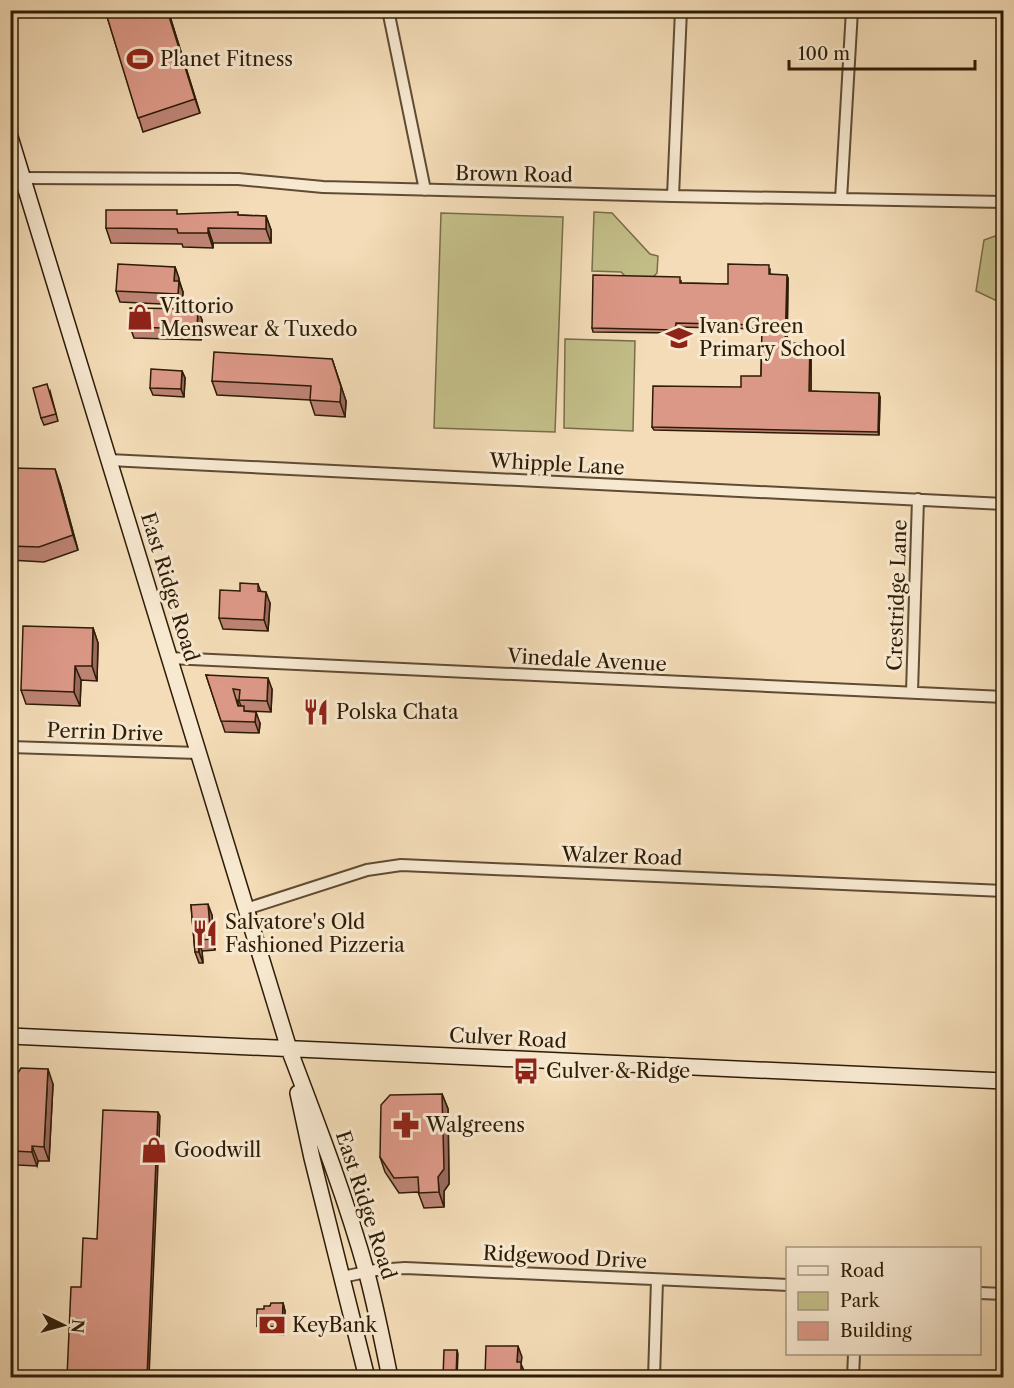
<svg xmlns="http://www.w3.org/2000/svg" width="1014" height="1388" font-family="'Libre Caslon Text',serif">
<rect width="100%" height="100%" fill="#f3dcb7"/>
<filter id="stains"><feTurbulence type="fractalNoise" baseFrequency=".00333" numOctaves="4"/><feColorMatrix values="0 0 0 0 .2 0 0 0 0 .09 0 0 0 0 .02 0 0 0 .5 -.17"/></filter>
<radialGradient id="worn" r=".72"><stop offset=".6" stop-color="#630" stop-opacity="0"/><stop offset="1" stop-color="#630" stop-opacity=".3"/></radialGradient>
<path fill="#c3be89" stroke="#786d48" stroke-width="1.5" d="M594,212L612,213L650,254L658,256L657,273L652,278L626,277L621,272L592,271Z
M441,213L563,217L555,432L434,428Z
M995,236L1003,237V301L995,300L976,291L984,240Z
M565,339L635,341L633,431L564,428Z"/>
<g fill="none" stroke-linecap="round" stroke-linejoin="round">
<g stroke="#5f4c32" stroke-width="14">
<path id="street" d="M388,10L425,190
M23,178L238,179L323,187L673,196L1004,202
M673,196L681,10
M841,199L852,10
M109,460L1004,504
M169,658L1004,697
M912,692L918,499
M10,747L198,753
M246,909L367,870L401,865L1004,891
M342,1277L376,1270L405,1268L788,1285
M980,1293L1004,1294
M654,1378L657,1280
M853,1378L854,1354"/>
</g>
<g stroke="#2e1c06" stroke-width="18">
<path id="secondary" d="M10,137L289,1049C317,1123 346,1198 367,1274C376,1308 383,1343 390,1378
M10,1036L1004,1081
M298,1093L312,1158L367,1378"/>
</g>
<use href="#street" stroke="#f7e8d0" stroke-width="10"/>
<use href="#secondary" stroke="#f7e8d0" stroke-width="15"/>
</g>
<path fill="#bd8374" stroke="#2e1c06" stroke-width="1.5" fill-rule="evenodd" d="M105,10H168L200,113L143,132Z
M239,215L266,216L271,230V243H213V248L183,247L182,244L111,243L106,228Z
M175,267L183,292L182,305L120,302L116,291Z
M770,269V274L788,278L787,347H811V391L880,397L879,435L654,430L652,427L741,387L761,376L762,329L677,327V333L593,332L592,328L681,281V283L728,284Z
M202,320L201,340L134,338L130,327Z
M332,359L346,401L345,417L315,415L310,400L217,395L212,381Z
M182,371L185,378L184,397L153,395L150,388Z
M50,391L58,421L44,425L41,418Z
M10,468L60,484L78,550L44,562L10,560Z
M258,584L261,592L270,603L268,631L223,629L219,618L240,591Z
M93,628L98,643L97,681L81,680L80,706L26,704L21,690Z
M206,675L272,689L271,712L246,711L260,723L259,733L225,732ZM237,700L239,701L241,706H239Z
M191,905L212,915L215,950L202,951L203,963H199L195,952Z
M10,1076L53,1084L49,1161H38L37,1166L18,1165L15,1159H10Z
M442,1094L448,1109L449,1184L444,1191V1207L424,1208L418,1192L399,1193L385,1172L380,1157Z
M283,1303L285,1311L284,1335L260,1333L257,1326L264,1309L270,1306Z"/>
<path fill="#9a6a5e" stroke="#2e1c06" stroke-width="1.5" d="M167,10H168L200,113L195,99Z
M266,216L271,230V243L266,229Z
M208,228L213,243V248L208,233Z
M175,267L179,278L178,292L174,281Z
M787,275L788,278L787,351L785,348Z
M179,281L183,292L182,305L178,294Z
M198,309L202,320L201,340L197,329Z
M810,343L811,347V395L809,391Z
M332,359L346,401L345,417L340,402Z
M182,371L185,378L184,397L181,389Z
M879,393L880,397L879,435L878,432Z
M55,469L60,484L78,550L73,535Z
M266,592L270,603L268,631L264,620Z
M93,628L98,643L97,681L92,666Z
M75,666L81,680L80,706L74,692Z
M268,678L272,689L271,712L267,701Z
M256,712L260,723L259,733L255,722Z
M208,904L212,915L215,950L211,939Z
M198,940L202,951L203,963L199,952Z
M48,1069L53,1084L49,1161L44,1147Z
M442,1094L448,1109L449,1184L444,1191V1207L439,1192L438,1177Z
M158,1112L160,1116L149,1377H147Z
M32,1146L38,1161L37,1166L32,1152Z
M283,1303L285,1311L284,1335L282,1327Z
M518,1346L522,1357L521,1364L525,1373V1377H521L517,1362Z
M457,1350L458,1354L457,1377H456Z"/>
<path fill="#dc9887" stroke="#2e1c06" stroke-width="1.5" d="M105,10H167L195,99L138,118Z
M106,210H177V214L238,212V215L266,216V229L208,228V233H178L177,229L106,228Z
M118,264L175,267L174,281H179L178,294L116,291Z
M728,264L769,265V274L787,275L785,348L792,343H810L809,391L879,393L878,432L652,427L653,386L741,387V376H761L762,325L676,323L675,330L592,328L593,275L680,277V283L728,284Z
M130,308L198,309L197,329L130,327Z
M214,352L332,359L341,387L340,402L310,400L311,386L212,381Z
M151,369L182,371L181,389L150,388Z
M47,384L56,414L41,418L33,388Z
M10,468L55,469L73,535L39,547L10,546Z
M240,583L258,584V591L266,592L264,620L219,618L220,590L240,591Z
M23,626L93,628L92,666H75L74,692L21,690Z
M206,675L268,678L267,701L239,700L240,690L233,689L238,706H244V711L256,712L255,722L221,721Z
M208,904L211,939L198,940L199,952H195L191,905Z
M21,1068L48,1069L44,1147L32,1146V1152L12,1151L13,1145H10V1076H16Z
M442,1094L444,1169L438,1177L439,1192L419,1193L418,1177L394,1178L380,1157L381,1105L390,1095Z
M103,1110L158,1112L147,1377H67L71,1287H81L83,1238L97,1239Z
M271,1303H283L282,1327L257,1326V1309H264V1306H270Z
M486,1346H518L517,1362H521V1377H485Z
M444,1350H457L456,1377H443Z"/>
<defs>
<g id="stadium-bare" transform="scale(2.07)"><path d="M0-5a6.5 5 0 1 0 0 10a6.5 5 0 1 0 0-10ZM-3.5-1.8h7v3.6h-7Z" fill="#8f2418" stroke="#f7e8d0" stroke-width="2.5" paint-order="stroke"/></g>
<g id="shop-bare" transform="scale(2.07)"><path d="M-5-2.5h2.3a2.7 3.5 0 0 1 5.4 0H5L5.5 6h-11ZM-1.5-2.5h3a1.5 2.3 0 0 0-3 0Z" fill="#8f2418" stroke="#f7e8d0" stroke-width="2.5" paint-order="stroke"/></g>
<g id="school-bare" transform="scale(2.07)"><path d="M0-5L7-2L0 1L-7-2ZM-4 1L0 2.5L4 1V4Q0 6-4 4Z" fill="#8f2418" stroke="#f7e8d0" stroke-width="2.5" paint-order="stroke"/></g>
<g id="restaurant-bare" transform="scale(2.07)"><path d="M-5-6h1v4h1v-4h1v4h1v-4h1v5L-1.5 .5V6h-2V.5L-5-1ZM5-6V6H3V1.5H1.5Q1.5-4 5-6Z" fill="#8f2418" stroke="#f7e8d0" stroke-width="2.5" paint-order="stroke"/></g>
<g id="bus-bare" transform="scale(2.07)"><path d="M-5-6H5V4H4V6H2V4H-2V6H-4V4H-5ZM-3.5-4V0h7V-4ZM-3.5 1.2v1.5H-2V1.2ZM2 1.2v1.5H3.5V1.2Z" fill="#8f2418" stroke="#f7e8d0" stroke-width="2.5" paint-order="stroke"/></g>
<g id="pharmacy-bare" transform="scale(2.07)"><path d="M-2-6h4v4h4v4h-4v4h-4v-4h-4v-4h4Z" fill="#8f2418" stroke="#f7e8d0" stroke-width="2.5" paint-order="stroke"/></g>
<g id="bank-bare" transform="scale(2.07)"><path d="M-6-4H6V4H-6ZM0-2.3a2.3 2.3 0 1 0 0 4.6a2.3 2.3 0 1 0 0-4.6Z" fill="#8f2418" stroke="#f7e8d0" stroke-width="2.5" paint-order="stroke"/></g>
</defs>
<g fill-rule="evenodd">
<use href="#stadium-bare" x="140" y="59"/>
<use href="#shop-bare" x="140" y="317"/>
<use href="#school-bare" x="679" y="338"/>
<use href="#restaurant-bare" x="316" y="712"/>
<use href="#restaurant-bare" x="205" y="933"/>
<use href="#bus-bare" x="526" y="1071"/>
<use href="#pharmacy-bare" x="406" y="1125"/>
<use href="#shop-bare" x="154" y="1150"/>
<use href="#bank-bare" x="272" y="1325"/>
</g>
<g text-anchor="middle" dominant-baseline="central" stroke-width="6" stroke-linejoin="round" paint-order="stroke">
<g font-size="20" fill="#2e1c06" stroke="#f7e8d0" text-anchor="start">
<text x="160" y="59">Planet Fitness</text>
<text x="160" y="306">Vittorio<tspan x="160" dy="23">Menswear &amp; Tuxedo</tspan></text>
<text x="699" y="326">Ivan Green<tspan x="699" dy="23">Primary School</tspan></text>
<text x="336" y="712">Polska Chata</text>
<text x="225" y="922">Salvatore's Old<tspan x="225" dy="23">Fashioned Pizzeria</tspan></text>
<text x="546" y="1071">Culver &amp; Ridge</text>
<text x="426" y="1125">Walgreens</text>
<text x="174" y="1150">Goodwill</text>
<text x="292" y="1325">KeyBank</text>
</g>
<g font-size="20" fill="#2e1c06" stroke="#f7e8d0">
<text transform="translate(514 174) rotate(1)">Brown Road</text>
<text transform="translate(557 464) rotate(3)">Whipple Lane</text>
<text transform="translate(170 587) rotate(73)">East Ridge Road</text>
<text transform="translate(897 595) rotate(-88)">Crestridge Lane</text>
<text transform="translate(587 660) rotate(3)">Vinedale Avenue</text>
<text transform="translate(105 732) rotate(2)">Perrin Drive</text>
<text transform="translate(622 856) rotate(2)">Walzer Road</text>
<text transform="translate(508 1038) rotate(3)">Culver Road</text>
<text transform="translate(366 1205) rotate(72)">East Ridge Road</text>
<text transform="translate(565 1257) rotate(3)">Ridgewood Drive</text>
</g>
</g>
<rect width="1014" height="1388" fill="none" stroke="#f3dcb7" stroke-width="36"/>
<rect x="12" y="12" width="990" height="1364" fill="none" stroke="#2e1c06" stroke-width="3"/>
<rect x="18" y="18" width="978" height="1352" fill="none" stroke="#2e1c06" stroke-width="1.5"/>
<rect x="786" y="1247" width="195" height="108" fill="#f7e8d0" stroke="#a7967f" stroke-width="1.5"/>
<rect x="798" y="1266" width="30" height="9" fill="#f7e8d0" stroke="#a7967f" stroke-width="1.5"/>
<text x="840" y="1277" font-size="18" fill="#2e1c06">Road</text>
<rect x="798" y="1292" width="30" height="18" fill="#c3be89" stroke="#a7967f" stroke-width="1.5"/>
<text x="840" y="1307" font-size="18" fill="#2e1c06">Park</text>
<rect x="798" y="1322" width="30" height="18" fill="#dc9887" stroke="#a7967f" stroke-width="1.5"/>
<text x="840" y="1337" font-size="18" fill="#2e1c06">Building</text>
<g transform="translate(63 1325) rotate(95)" stroke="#f7e8d0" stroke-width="4.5" paint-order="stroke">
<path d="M0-4.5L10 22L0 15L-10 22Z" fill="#2e1c06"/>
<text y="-9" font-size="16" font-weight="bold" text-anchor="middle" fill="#2e1c06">N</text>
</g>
<path d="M789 60v9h186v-9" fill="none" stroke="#2e1c06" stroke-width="3"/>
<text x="798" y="60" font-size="18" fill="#2e1c06" stroke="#f7e8d0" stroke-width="4.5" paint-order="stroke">100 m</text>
<rect width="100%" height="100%" filter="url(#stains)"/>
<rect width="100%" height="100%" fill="url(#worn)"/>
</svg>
